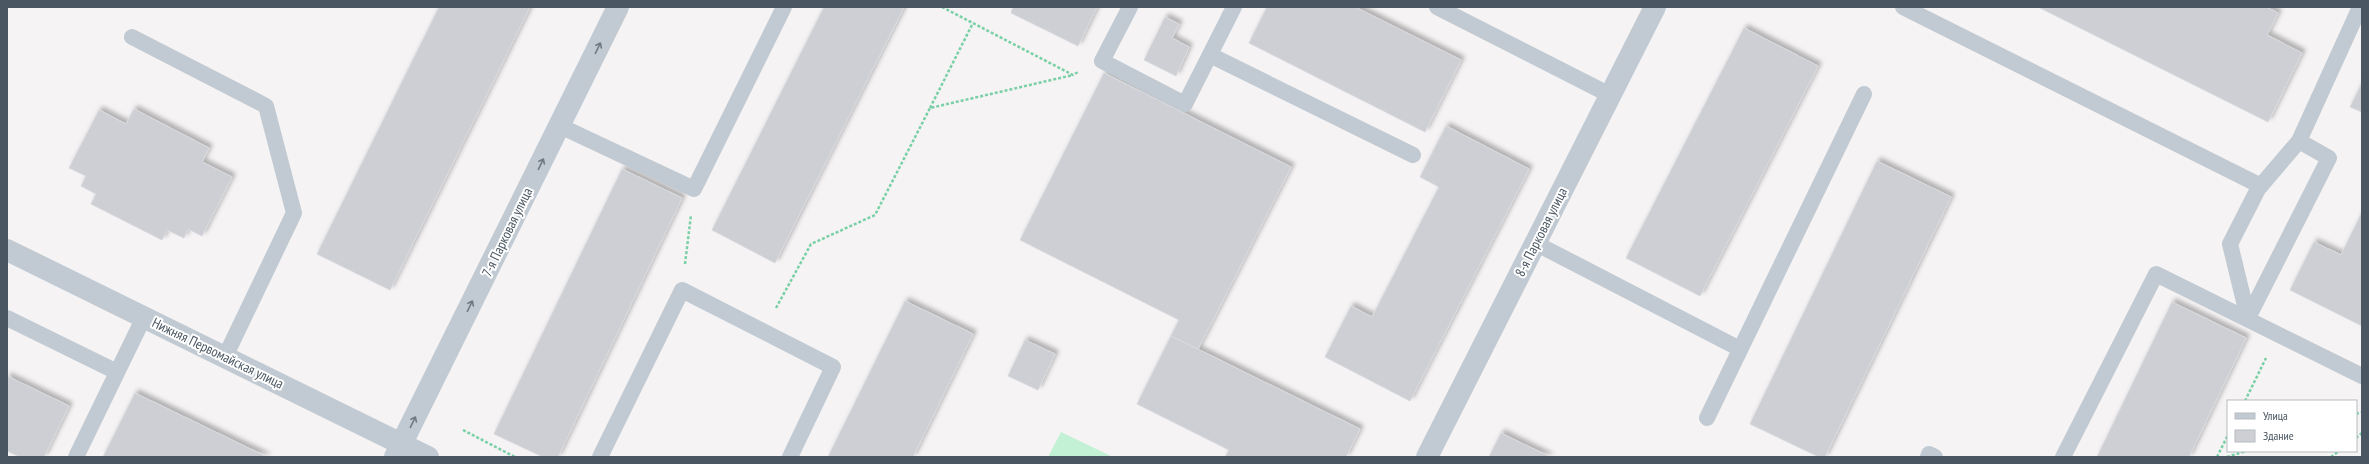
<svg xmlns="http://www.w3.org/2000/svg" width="2369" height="464" font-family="'PT Sans Narrow',sans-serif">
<defs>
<filter id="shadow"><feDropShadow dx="3.5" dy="-3.5" stdDeviation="2" flood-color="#0004"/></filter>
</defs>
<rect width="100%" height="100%" fill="#f5f3f3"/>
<path fill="#c3f1d5" d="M1061,432L1113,457H1048Z"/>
<path fill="#cdcfd5" stroke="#d7d9de" filter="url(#shadow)" d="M439,7H530L390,290L317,254Z
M824,7H904L775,263L712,230Z
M1013,7H1097L1078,46L1011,13Z
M1267,7H1355L1461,60L1425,132L1249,43Z
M2038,7H2266L2278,13L2267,35L2302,53L2268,122Z
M1165,17L1179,24L1172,38L1189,47L1176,76L1144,60Z
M1744,28L1818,66L1700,296L1626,258Z
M1104,73L1291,167L1198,349L1171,336L1179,320L1020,240Z
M2362,83V112L2350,107Z
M134,109L209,148L202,162L232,177L202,236L188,229L184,238L167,230L162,240L91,204L96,194L81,186L86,176L69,168L99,110L126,124Z
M1446,126L1529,169L1410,401L1325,357L1351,306L1372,317L1439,187L1420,177Z
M1877,161L1951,197L1825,457H1819L1750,424Z
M622,169L682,198L558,457H543L494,434Z
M2362,212V326L2290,290L2314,242L2341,255Z
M905,301L973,334L913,457H828Z
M2172,302L2246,338L2189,457H2097Z
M1171,336L1360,429L1346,457H1225L1229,450L1137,404Z
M1025,340L1055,354L1038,390L1008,376Z
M7,376L69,406L44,457H20L7,451Z
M135,393L267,457H103Z
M1501,433L1550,457H1489Z"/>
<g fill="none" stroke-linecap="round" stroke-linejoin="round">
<path stroke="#7ad0a6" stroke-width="2.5" stroke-dasharray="3 2" stroke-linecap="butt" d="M942,7L1073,75L1078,72
M930,108L973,23
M685,264L691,215
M776,308L811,244L875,215L930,108L1073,75
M2245,401L2266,358
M2356,414L2362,412
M463,430L515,457
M2356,438L2362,433
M2217,457L2228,435
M2227,457L2246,451
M2331,457L2339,451"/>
<path stroke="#c1cad2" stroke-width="16" d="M1130,7L1102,61L1185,104L1234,7
M1437,7L1610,95
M1903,7L2261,186
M132,37L266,106L294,213L225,357
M1210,55L1413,155
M560,126L694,189L784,7
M1535,243L1740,349
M7,318L117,372
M2248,318L2329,158L2299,141L2360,7
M2248,318L2230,244L2258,189L2299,141
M1707,418L1864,94
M76,457L144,317
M600,457L682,290L833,367L790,457
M1928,457L1929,454L1935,457
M2063,457L2156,274L2362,376"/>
<path stroke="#c1cad2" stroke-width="22" d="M7,250L428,457
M395,457L618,7
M1427,457L1655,7"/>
</g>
<defs><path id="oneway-shaft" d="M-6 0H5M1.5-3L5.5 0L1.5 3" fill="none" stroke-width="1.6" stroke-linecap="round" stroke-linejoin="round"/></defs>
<g stroke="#6e7983">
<use href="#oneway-shaft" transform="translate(598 48) rotate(-64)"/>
<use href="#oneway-shaft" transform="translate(541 164) rotate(-64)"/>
<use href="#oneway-shaft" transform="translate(470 306) rotate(-64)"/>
<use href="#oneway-shaft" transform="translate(413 422) rotate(-64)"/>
</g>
<g text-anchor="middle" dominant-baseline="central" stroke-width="4" stroke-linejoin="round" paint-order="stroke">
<g font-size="14" fill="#4a5661" stroke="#fff">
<text transform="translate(507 232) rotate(-64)">7-я Парковая улица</text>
<text transform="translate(1541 232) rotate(-63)">8-я Парковая улица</text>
<text transform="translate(218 353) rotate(26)">Нижняя Первомайская улица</text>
</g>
</g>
<rect width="2369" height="464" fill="none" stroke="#4a5661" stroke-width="16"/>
<rect x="2227" y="400" width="130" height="52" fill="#ffffff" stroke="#b7bbc0"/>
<rect x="2235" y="413" width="20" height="6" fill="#c1cad2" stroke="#b7bbc0"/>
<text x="2263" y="420" font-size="12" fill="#4a5661">Улица</text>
<rect x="2235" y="430" width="20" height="12" fill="#cdcfd5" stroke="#b7bbc0"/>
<text x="2263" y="440" font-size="12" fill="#4a5661">Здание</text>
</svg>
